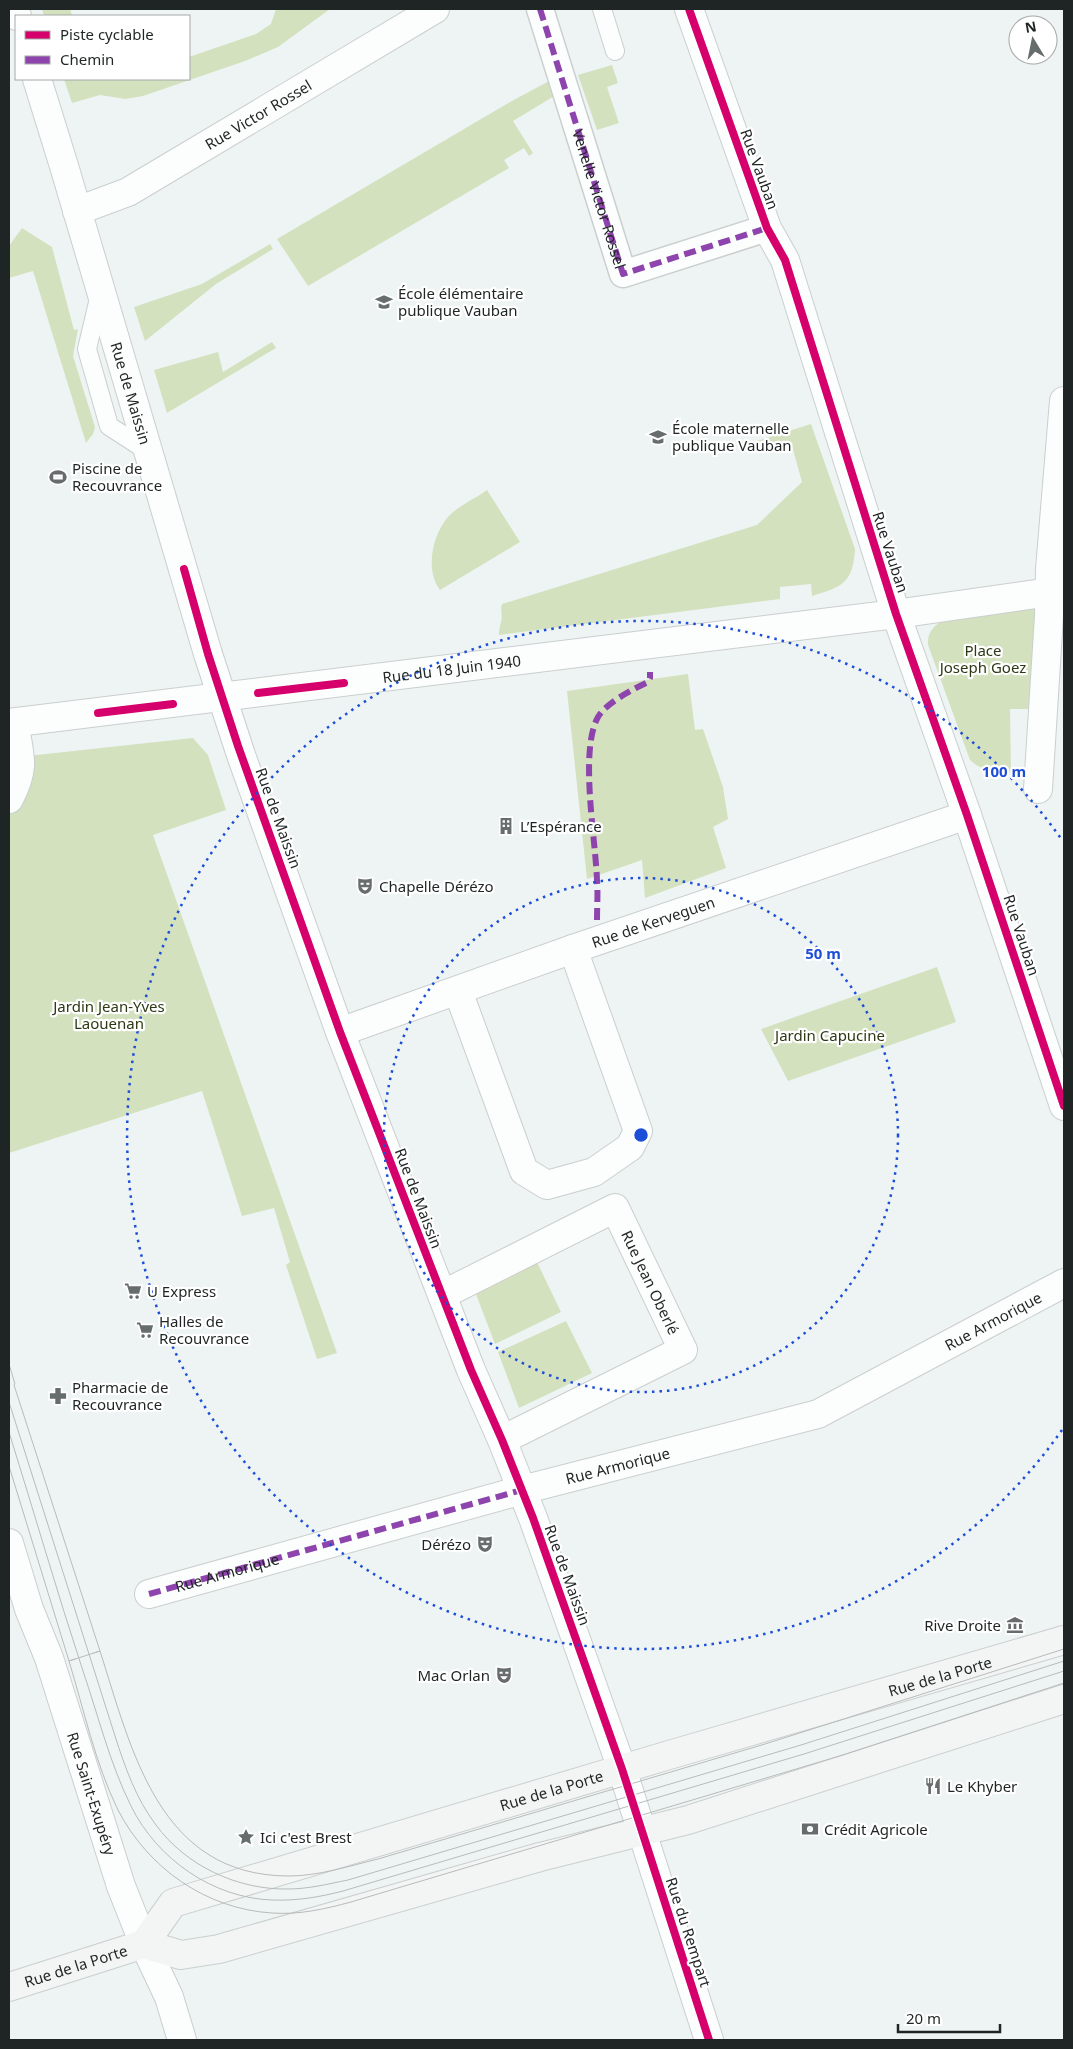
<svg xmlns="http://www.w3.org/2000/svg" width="1073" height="2049" font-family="'Noto Sans',sans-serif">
<rect width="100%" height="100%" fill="#eef4f3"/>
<path fill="#d3e1bf" d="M42,9H70L72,16H44Z
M276,9H330L278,47L245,61L143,96L125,99L100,95L72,103L64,79H189V57L256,34L271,24Z
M612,65L618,83L607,87L619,123L597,130L578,75Z
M551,80L556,95L513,121L533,153L529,156L524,148L504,160L509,168L308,286L277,239L510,102Z
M22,228L52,247L74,330L78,329L73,356L95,427L93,434L86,443L33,271L9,278V246Z
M270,244L273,249L216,284L145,341L134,307L202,284Z
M272,342L276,348L167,413L154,370L218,352L223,372Z
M811,424L855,549C853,583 842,587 812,596L811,584L780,587V599L499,635C499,629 500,627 501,622C503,616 500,610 502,604L757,525L802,482L792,446L755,452L754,442Z
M487,490L520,542L440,590C425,571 432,535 448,517C458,506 475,499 487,490Z
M1004,607L1035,609L1030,709H1010L1011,773C995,773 982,771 970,760L928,645C928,642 928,636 930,633C939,613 984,610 1004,607Z
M688,674L695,730L703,729L723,787L728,819L713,827L726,868L645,898L642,860L587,879L567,691Z
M193,738L208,755L226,810L153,835L337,1353L317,1359L286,1265L290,1262L274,1208L242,1216L202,1091L9,1153V758Z
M937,967L956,1022L788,1081L761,1029Z
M535,1258L561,1312L495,1344L474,1289Z
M566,1321L592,1373L519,1408L498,1352Z"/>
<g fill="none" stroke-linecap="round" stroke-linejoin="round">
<g stroke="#cacfce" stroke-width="20">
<path id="service" d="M602,9L615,51
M100,294L87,349L109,426L149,452"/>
</g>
<g stroke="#cacfce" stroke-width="29">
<g id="pedestrian">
<path id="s1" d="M540,9L623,274L767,228"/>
</g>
</g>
<g stroke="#cacfce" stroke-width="30">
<g id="minor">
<path d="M689,9L767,228L785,260L896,614L967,815L1064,1106"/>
<path id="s2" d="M77,211L128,192L435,9"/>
<path id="s3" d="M9,723L896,614L1050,592L1064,593"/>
<path d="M1038,789L1049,616L1050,569L1064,401"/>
<path d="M9,799C26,767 20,757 14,723"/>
<path d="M458,991L524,1171L547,1185L594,1172L630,1147L638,1131L573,949"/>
<path id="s4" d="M340,1032L573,949L967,815"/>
<path id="s5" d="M442,1295L615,1208L683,1350L502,1440"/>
<path id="s6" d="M9,1543L29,1609L49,1658L121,1886L144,1944"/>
<path id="s7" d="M149,1594L522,1490L818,1414L1064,1283"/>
<path d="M642,1832L709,2040"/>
</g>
</g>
<g stroke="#cacfce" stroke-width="30">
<g id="tertiary">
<path d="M14,9L17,16"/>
<path id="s8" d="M37,79L64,166L208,654L241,755L340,1032L471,1370L502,1440L533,1518L622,1769L642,1832"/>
<path d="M144,1944L169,1997L182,2040"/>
</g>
</g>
<g stroke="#cacfce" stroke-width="30">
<g id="secondary">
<path id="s9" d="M144,1944L173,1903L669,1755L1064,1640"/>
<path id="s10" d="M9,1987L144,1944L181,1955L219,1949L540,1857L688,1820L1064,1699"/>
</g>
</g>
<use href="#service" stroke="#fcfdfd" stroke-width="18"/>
<use href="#pedestrian" stroke="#fcfdfd" stroke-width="26"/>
<use href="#minor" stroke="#fcfdfd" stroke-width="28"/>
<use href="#tertiary" stroke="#fcfdfd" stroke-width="28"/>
<use href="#secondary" stroke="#f2f5f4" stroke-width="28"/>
<path stroke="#b9baba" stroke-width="1" d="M9,1364L15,1384L14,1385L100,1651L94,1653
M9,1402L115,1736C125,1767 136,1799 156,1825C186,1866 238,1890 288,1889C308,1889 328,1884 348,1880L801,1745L1064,1661
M9,1432C34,1512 57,1592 83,1671C98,1715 110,1764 131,1806C157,1859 213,1898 272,1900C297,1901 320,1897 343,1891L804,1754L1064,1671
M9,1466L69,1661L75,1659
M1064,1649L765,1744L378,1859C349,1866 319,1876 289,1876C159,1876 132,1751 100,1651L69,1661C84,1710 95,1763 118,1810C148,1868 206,1909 272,1913C299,1915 325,1909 351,1902L843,1755L1064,1683"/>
<path stroke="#8e44ad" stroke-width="6" stroke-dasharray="12 6" stroke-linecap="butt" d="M540,9L623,274L767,228
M597,920C597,907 598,894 597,881C596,841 579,751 598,717C606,703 633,689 648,682L650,678V672
M149,1594L522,1490"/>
<g stroke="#fff" stroke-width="11">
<path id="cycleway" d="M689,9L767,228L785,260L896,614L967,815L1064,1106
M184,569L208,654L238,746L340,1032L471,1370L502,1440L533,1518L622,1769L709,2040
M258,693L344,683
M98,713L173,704"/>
</g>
<use href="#cycleway" stroke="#d6006c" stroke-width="8"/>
</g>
<g fill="none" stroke="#1d4ed8" stroke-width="2.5" stroke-dasharray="2.5 5">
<circle cx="641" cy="1135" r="257"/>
<path d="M1062 1430A514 514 0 1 1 1062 840"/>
</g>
<defs>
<g id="school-bare" transform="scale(1.35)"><path d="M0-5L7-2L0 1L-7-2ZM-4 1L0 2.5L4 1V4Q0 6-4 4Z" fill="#676d6c" stroke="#fff" stroke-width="2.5" paint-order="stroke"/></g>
<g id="stadium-bare" transform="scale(1.35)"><path d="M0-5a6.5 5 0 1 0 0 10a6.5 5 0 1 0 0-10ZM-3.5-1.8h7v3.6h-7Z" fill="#676d6c" stroke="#fff" stroke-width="2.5" paint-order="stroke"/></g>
<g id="building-bare" transform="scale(1.35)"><path d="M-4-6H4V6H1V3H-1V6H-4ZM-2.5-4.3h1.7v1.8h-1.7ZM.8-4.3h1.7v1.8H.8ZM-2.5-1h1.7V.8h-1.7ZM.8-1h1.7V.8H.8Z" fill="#676d6c" stroke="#fff" stroke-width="2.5" paint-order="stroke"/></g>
<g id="theatre-bare" transform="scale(1.35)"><path d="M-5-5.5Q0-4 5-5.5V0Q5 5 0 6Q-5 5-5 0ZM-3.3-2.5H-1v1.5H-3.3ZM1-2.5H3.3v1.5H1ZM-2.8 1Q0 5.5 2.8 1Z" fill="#676d6c" stroke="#fff" stroke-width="2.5" paint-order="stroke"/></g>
<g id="supermarket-bare" transform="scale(1.35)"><path d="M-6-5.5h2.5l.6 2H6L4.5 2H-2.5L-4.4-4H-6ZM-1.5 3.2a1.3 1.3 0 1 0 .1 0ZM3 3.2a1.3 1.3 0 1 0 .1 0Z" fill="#676d6c" stroke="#fff" stroke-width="2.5" paint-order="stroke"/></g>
<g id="pharmacy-bare" transform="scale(1.35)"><path d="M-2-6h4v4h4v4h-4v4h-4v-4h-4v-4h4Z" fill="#676d6c" stroke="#fff" stroke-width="2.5" paint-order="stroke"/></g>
<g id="museum-bare" transform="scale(1.35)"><path d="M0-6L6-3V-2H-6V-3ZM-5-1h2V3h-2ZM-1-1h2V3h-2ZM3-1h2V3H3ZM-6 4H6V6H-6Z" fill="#676d6c" stroke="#fff" stroke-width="2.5" paint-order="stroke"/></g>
<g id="restaurant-bare" transform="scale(1.35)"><path d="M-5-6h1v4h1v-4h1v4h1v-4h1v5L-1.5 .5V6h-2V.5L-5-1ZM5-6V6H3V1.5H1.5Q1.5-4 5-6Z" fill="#676d6c" stroke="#fff" stroke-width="2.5" paint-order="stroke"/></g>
<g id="bank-bare" transform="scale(1.35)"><path d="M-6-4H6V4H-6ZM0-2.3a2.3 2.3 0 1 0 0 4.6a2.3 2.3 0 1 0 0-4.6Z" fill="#676d6c" stroke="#fff" stroke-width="2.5" paint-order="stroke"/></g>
<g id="sight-bare" transform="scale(1.35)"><path d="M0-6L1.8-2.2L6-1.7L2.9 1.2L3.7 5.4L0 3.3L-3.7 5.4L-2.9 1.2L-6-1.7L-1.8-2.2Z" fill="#676d6c" stroke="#fff" stroke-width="2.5" paint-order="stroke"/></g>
</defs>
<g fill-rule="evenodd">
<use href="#school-bare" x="384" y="302"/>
<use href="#school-bare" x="658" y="437"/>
<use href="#stadium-bare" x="58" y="477"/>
<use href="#building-bare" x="506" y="826"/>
<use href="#theatre-bare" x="365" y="886"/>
<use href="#supermarket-bare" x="133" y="1291"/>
<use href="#supermarket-bare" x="145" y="1330"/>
<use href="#pharmacy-bare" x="58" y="1396"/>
<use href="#theatre-bare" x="485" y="1544"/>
<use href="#museum-bare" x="1015" y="1625"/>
<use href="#theatre-bare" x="504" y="1675"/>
<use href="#restaurant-bare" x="933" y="1786"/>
<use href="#bank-bare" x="810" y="1829"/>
<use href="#sight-bare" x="246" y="1837"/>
</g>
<g text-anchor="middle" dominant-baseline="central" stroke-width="4.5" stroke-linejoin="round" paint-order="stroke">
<g font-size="15" fill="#1f2524" stroke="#fff">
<text stroke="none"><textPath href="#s2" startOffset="206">Rue Victor Rossel</textPath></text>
<text transform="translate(760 169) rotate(70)">Rue Vauban</text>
<text stroke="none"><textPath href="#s1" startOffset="199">Venelle Victor Rossel</textPath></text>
<text stroke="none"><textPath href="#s8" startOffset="328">Rue de Maissin</textPath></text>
<text transform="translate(891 552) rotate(72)">Rue Vauban</text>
<text stroke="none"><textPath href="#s3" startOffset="446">Rue du 18 Juin 1940</textPath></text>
<text transform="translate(279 818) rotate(70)">Rue de Maissin</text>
<text stroke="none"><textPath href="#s4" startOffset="332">Rue de Kerveguen</textPath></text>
<text transform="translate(1022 935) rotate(72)">Rue Vauban</text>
<text transform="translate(419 1198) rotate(69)">Rue de Maissin</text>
<text stroke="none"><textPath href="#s5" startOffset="276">Rue Jean Oberlé</textPath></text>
<text stroke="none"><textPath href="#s7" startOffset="891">Rue Armorique</textPath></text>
<text stroke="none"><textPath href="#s7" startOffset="486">Rue Armorique</textPath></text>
<text stroke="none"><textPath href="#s7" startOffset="81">Rue Armorique</textPath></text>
<text transform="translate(568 1575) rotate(70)">Rue de Maissin</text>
<text stroke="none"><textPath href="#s9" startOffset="850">Rue de la Porte</textPath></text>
<text stroke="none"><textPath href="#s9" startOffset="445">Rue de la Porte</textPath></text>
<text stroke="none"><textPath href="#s6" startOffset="264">Rue Saint-Exupéry</textPath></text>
<text transform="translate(689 1932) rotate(72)">Rue du Rempart</text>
<text stroke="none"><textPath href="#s10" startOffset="70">Rue de la Porte</textPath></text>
</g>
<g font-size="15" fill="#1f2524" stroke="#fff" text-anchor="start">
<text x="398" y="293">École élémentaire<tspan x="398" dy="17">publique Vauban</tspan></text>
<text x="672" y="428">École maternelle<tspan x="672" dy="17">publique Vauban</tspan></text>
<text x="72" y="468">Piscine de<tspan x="72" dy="17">Recouvrance</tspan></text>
<text x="520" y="826">L’Espérance</text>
<text x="379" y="886">Chapelle Dérézo</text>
<text x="147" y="1291">U Express</text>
<text x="159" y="1321">Halles de<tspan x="159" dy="17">Recouvrance</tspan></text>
<text x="72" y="1387">Pharmacie de<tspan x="72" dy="17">Recouvrance</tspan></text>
<text x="471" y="1544" text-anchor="end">Dérézo</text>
<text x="1001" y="1625" text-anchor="end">Rive Droite</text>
<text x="490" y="1675" text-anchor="end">Mac Orlan</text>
<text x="947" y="1786">Le Khyber</text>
<text x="824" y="1829">Crédit Agricole</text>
<text x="260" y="1837">Ici c'est Brest</text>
</g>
<g font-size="15" fill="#2e3814" stroke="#fff">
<text x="983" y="650">Place<tspan x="983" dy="17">Joseph Goez</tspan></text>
<text x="109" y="1006">Jardin Jean-Yves<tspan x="109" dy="17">Laouenan</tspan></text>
<text x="830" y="1035">Jardin Capucine</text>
</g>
</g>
<circle cx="641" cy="1135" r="8" fill="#1d4ed8" stroke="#fff" stroke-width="2.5"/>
<g font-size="15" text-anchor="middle" font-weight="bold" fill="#1d4ed8" stroke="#fff" stroke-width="4.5" stroke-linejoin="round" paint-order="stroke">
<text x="1004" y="777">100 m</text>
<text x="823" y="959">50 m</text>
</g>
<rect width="1073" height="2049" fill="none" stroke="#1f2524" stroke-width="20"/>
<rect x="15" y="15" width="175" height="65" fill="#ffffff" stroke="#a5a8a7"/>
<rect x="25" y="31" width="25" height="8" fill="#d6006c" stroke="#a5a8a7"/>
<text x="60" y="40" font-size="15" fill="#1f2524">Piste cyclable</text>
<rect x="25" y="56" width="25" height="8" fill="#8e44ad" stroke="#a5a8a7"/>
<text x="60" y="65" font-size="15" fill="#1f2524">Chemin</text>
<g transform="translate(1033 40) rotate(350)"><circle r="24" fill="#ffffff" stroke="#a5a8a7"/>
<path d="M0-4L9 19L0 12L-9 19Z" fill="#676d6c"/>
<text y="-8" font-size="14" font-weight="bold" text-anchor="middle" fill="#1f2524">N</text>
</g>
<path d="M898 2024v8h102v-8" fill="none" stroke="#1f2524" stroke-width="2.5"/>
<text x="906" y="2024" font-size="15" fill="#1f2524" stroke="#ffffff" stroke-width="4" paint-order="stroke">20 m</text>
</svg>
